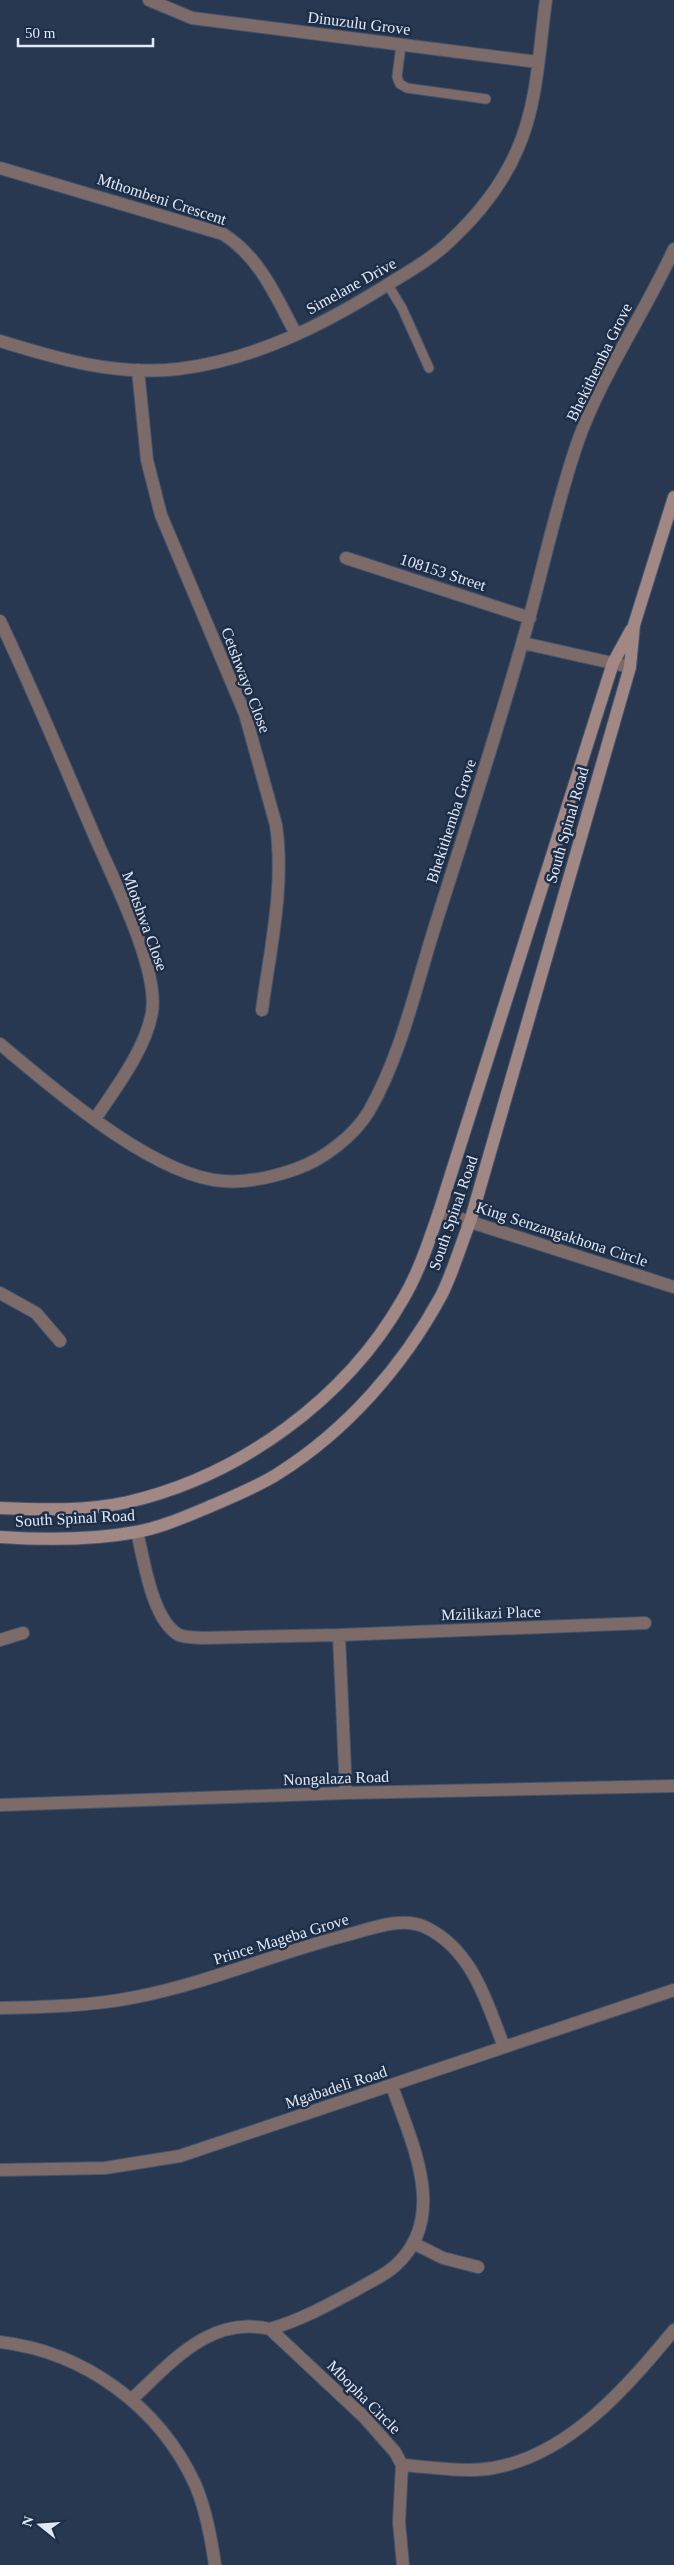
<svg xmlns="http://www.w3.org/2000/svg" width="674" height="2565" font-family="Georgia,serif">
<rect width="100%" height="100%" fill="#283851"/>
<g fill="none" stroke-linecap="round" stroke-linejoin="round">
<g stroke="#45546c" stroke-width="11">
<path id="lane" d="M401,45L397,77L400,84L407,88L486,99
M388,285L402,308L429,368"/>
</g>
<g stroke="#45546c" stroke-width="14">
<path id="street" d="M149,0L192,18L538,62
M0,168L223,234C260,257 276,297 296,334
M0,341C58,359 116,376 178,369C254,360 323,325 387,285C408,272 431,259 449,242C477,216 503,184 518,148C538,102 539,49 546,0
M138,370L147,460L161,515L245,714L276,825C285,886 270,950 262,1010
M346,558L530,618
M0,621C34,692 64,765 95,837C113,879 159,968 152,1012C146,1049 115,1089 95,1119
M523,643L630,667
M0,1044C54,1089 153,1176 223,1181C247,1183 273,1177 296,1169C324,1159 354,1136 369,1111C401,1056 416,986 435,926C465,831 496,736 523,640C542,575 555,508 577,444C601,375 644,315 674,249
M439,1212L674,1287
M0,1293L36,1313L60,1341
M137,1532C144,1560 152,1620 179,1635C186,1638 195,1637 202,1638L339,1635L645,1623
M339,1635L346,1793
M0,1640L23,1633
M0,1805L346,1793L674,1786
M0,2008C45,2007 92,2006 136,1997C208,1983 276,1953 347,1935C370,1929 402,1916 425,1927C472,1949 487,2002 504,2047
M0,2170L105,2168L180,2156L674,1990
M413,2243L443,2258L478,2267
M270,2329C301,2320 328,2305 356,2290C369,2282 384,2276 395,2266C450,2217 411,2142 392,2086
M0,2342C84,2352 159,2406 195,2484C206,2509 211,2537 215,2565
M132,2399C172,2362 210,2315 270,2329L365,2418L395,2452L402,2465C432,2467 464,2473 493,2468C569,2455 627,2387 674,2330
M402,2465L399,2522L403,2565"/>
</g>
<g stroke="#45546c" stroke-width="14">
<path id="secondary" d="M0,1508C42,1510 87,1511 128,1502C240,1476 346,1399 403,1299C419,1272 429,1241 439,1212L613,663L631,630
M0,1537C44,1540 93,1540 136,1532C159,1528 182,1518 204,1509C229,1498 256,1488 279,1473C347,1430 403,1366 441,1296C453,1273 460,1246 470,1222L630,667L634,625L674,497"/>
</g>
<use href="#lane" stroke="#7c6b69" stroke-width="9"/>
<use href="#street" stroke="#7c6b69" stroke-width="12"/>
<use href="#secondary" stroke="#a28884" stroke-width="12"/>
</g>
<g text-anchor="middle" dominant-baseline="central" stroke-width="5" stroke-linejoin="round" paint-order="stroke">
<g font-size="16" fill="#dfe9f9" stroke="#1e2e46">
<text transform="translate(359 23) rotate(7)">Dinuzulu Grove</text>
<text transform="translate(162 199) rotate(18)">Mthombeni Crescent</text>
<text transform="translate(351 286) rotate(-29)">Simelane Drive</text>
<text transform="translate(599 362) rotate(-64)">Bhekithemba Grove</text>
<text transform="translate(443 572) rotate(18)">108153 Street</text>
<text transform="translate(246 680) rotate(69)">Cetshwayo Close</text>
<text transform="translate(451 821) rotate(-72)">Bhekithemba Grove</text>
<text transform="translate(567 825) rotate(-74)">South Spinal Road</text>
<text transform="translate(145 921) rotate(70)">Mlotshwa Close</text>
<text transform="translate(453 1213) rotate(-71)">South Spinal Road</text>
<text transform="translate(562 1234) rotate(18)">King Senzangakhona Circle</text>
<text transform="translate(75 1518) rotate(-3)">South Spinal Road</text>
<text transform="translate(491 1613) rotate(-2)">Mzilikazi Place</text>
<text transform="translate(336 1778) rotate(-2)">Nongalaza Road</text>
<text transform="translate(281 1939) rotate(-17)">Prince Mageba Grove</text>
<text transform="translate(336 2087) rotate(-18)">Mgabadeli Road</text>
<text transform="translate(364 2397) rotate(45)">Mbopha Circle</text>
</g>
</g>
<g transform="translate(40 2525) rotate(287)" stroke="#1e2e46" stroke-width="4" paint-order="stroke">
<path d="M0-4L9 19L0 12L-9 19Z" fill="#dfe9f9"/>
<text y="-8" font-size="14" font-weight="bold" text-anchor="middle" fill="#dfe9f9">N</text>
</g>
<path d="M18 38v8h135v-8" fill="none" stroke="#dfe9f9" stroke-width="2.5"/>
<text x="25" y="38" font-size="15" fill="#dfe9f9" stroke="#1e2e46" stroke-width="4" paint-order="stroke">50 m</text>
</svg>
